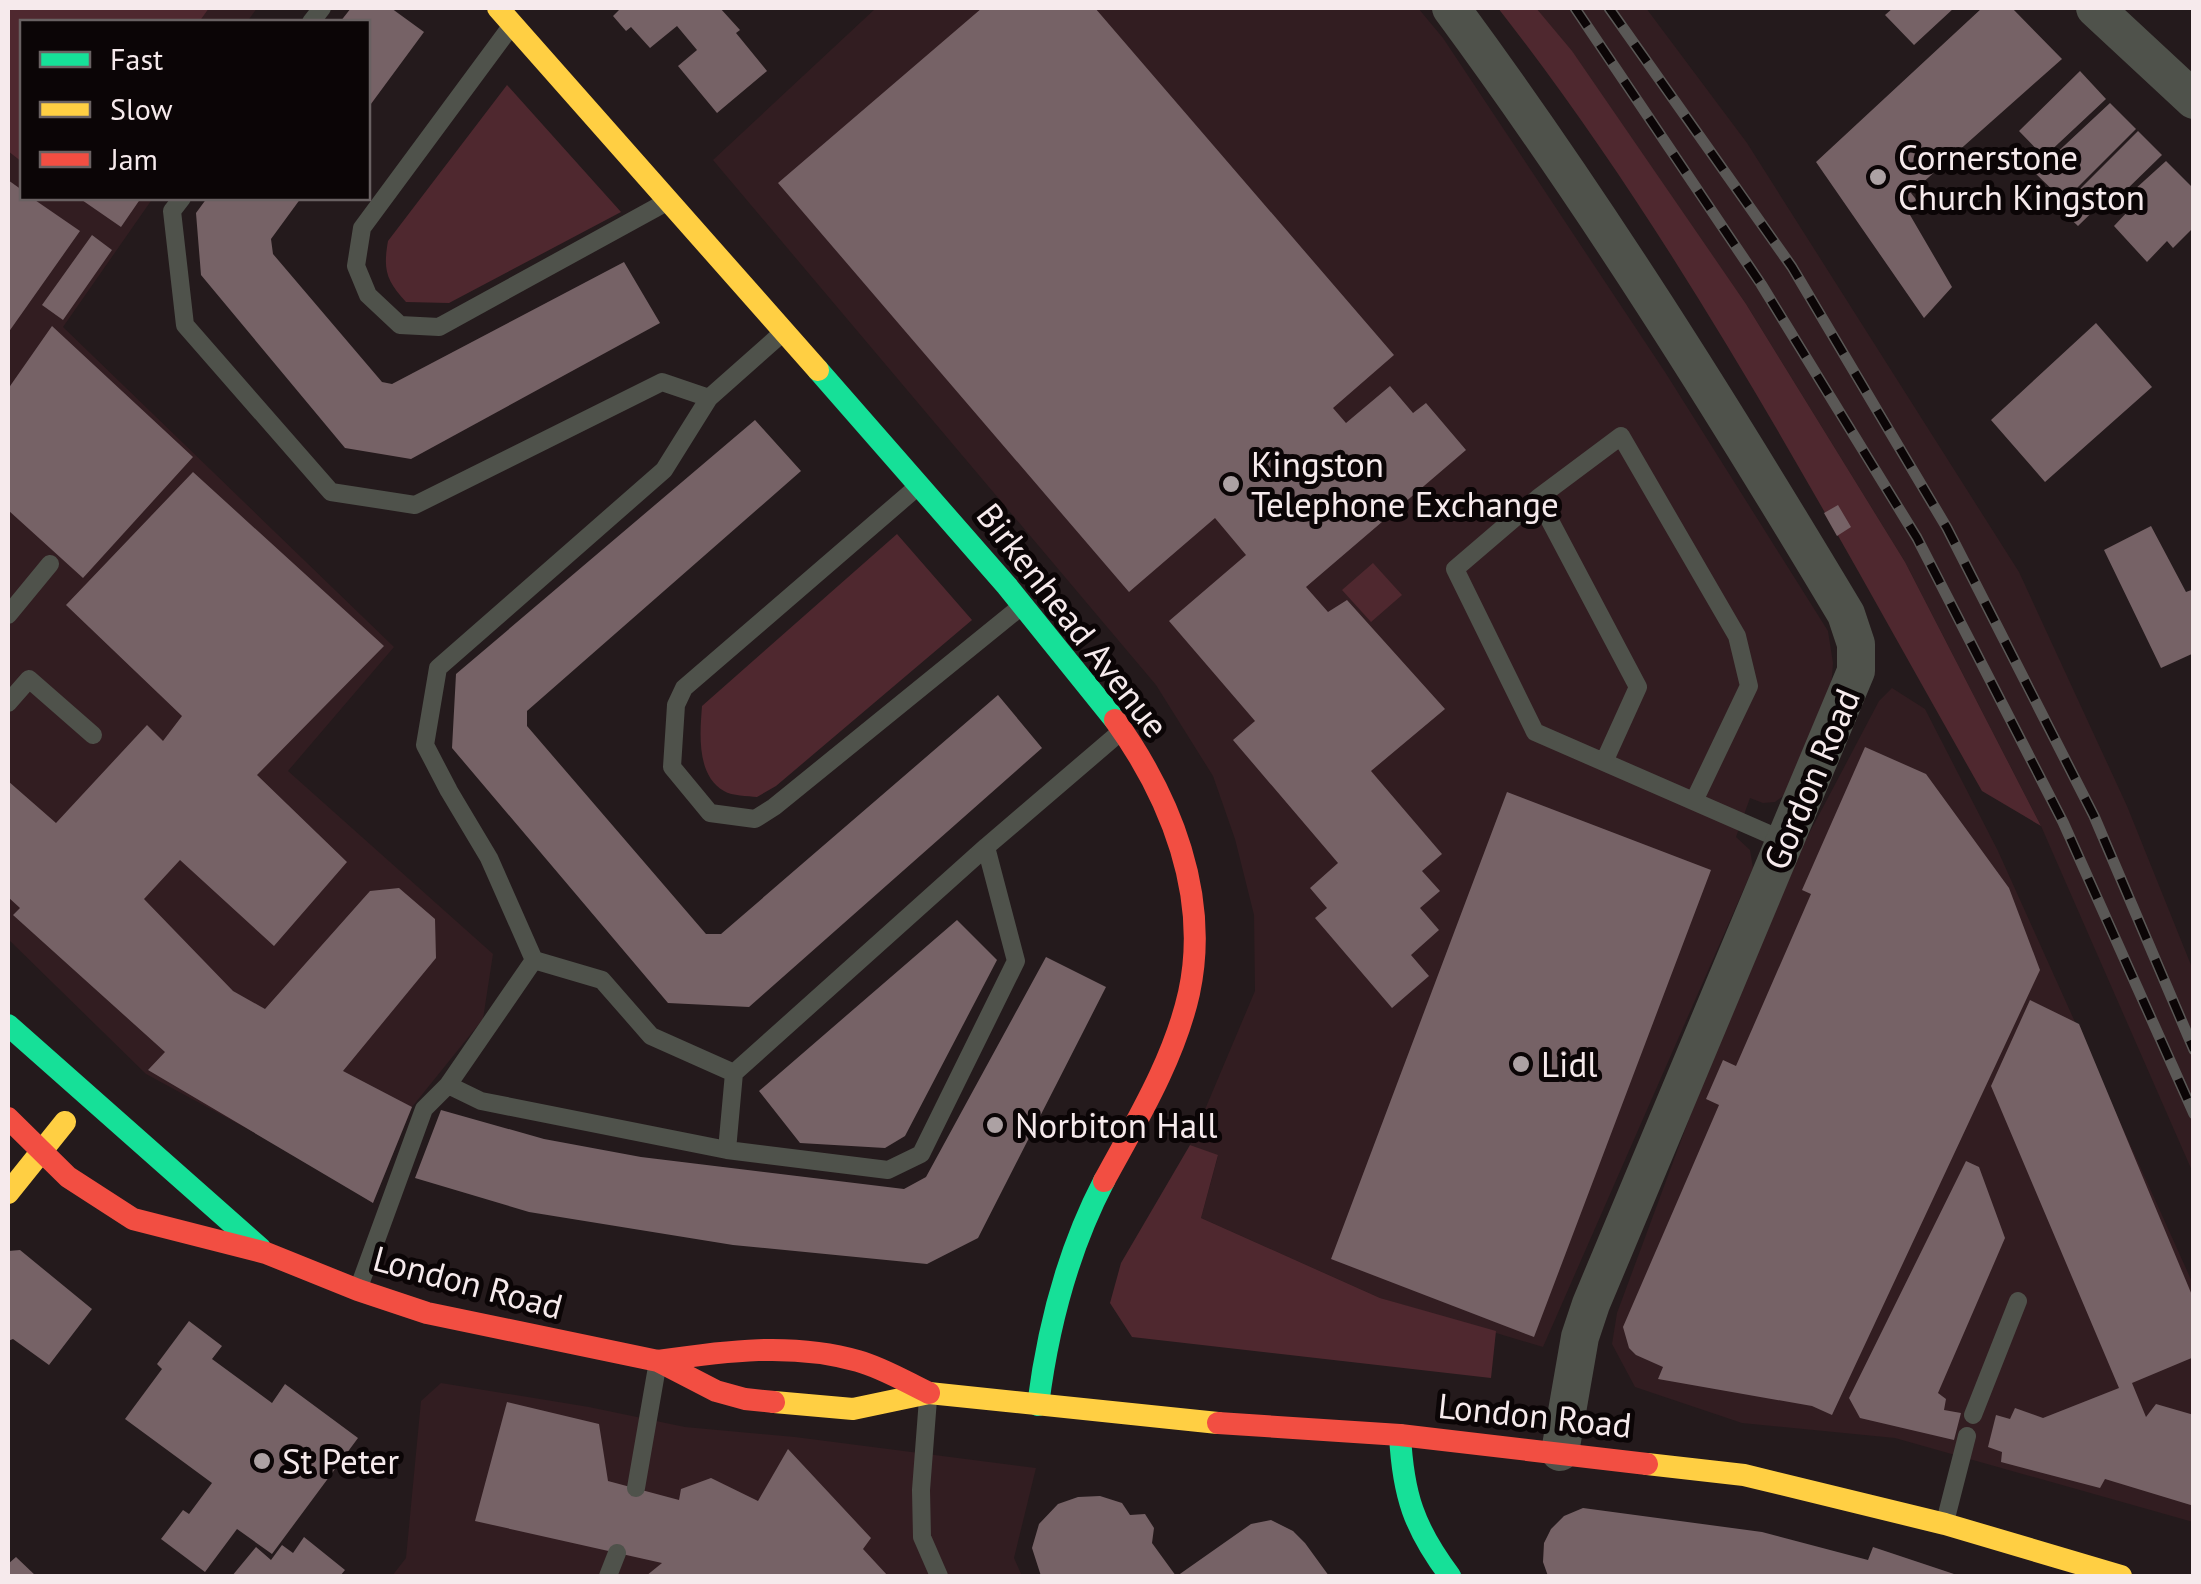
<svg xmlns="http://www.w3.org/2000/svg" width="2201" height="1584" font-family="'PT Sans',sans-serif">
<rect width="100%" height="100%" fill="#241a1c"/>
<path fill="#321d21" d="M8,8H257L247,22H22V198H153L63,327L394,647L288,771L493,954L483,1019L412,1107L373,1203L301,1158L146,1074L8,939Z
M876,8H1418L1443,38L1665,372L1828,631L1833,663L1831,690L1786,794L1775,802L1763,803L1750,798L1736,837L1750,850L1753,868L1543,1347L1380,1298L1201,1218L1218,1156L1190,1145L1255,991L1254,915L1235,839L1213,776L1156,685L713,160Z
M1536,8H1646L1747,143L2019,572L2127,806L2193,970V1173L2041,826L1905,562L1746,304Z
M1892,688L1925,709L1998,851L2193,1284V1522L1895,1438L1742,1423L1635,1387L1612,1344L1617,1313L1702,1084L1792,866L1879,701Z
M441,1383L589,1407L685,1427L795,1437L1036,1468L1014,1558L1022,1576H392L406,1558L421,1401Z"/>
<path fill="#4f282f" d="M8,8H209L199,22H22V162L8,151Z
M1498,8H1536L1572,51L1746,304L1905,562L2041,826L1982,791C1831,526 1686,248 1498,8Z
M507,85L621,212L449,303L406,302C386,280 383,270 388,241Z
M897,534L972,620L776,786L757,797C748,796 732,796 724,791C696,775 700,733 702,706Z
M1373,563L1402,595L1371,622L1342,590Z
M1190,1145L1218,1155L1201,1218L1380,1298L1496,1331L1491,1378L1132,1337L1110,1303L1121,1263Z"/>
<path fill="#766266" d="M351,8H391L424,32L368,108V22H340Z
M617,8H720L740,30L736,33L767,71L717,113L678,66L697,50L677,26L650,48L631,27L626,31L613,16L619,10Z
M982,8H1095L1394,355L1333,408L1346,423L1390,386L1413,413L1426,403L1466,450L1306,587L1328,612L1347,600L1445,709L1371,771L1442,854L1422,871L1440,891L1420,908L1439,930L1411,955L1429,976L1392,1008L1315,918L1327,908L1310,888L1338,863L1233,740L1255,721L1169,621L1246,555L1215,518L1129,592L778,183Z
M1893,8H1954L1914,45L1885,15Z
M1982,8H2012L2062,59L1911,193L1922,207L1910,215L1952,287L1924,318L1816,162Z
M2080,71L2106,99L2044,157L2019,131Z
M2110,103L2136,129L2064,201L2035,173Z
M2138,131L2162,155L2120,196L2115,190L2078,226L2060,209Z
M2166,161L2194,189V227L2173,248L2167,241L2147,262L2114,226L2130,209L2123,200Z
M8,180L22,190V198H32L80,231L8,333Z
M79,198H141L121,227Z
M207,198H301L271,239L273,254L382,382L392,384L624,262L660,323L411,459L345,448L201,275L196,213Z
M92,235L112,250L63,320L42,305Z
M2096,323L2152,387L2045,482L1991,420Z
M52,326L193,457L83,578L8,510V389Z
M755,420L801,471L527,711V726L706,934H721L998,695L1042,748L749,1007L668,1003L452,748L456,674Z
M193,472L384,646L257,775L347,862L274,946L180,860L144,899L233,991L265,1009L370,891L399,888L435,919L436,958L343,1071L412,1107L373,1203L148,1070L165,1052L13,915L20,908L8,897V781L56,823L147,725L163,741L182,716L66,605Z
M1838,505L1851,527L1837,536L1824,513Z
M2151,526L2186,592L2194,589V653L2161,668L2104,550Z
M1865,747L1926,774L2009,888L2040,970L1832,1415L1812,1406L1658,1379L1663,1367L1636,1355L1629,1348L1623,1327L1719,1105L1706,1099L1723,1060L1736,1066L1811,894L1802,890Z
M1507,792L1711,870L1534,1337L1331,1259Z
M957,920L997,960L905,1136L885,1148L800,1143L759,1091Z
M1046,957L1106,987L978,1238L927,1264L733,1245L529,1212L415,1178L441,1110L544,1139L641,1157L904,1189L926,1177Z
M2030,1000L2079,1024L2194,1300V1357L2132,1383L2146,1417L2156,1404L2194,1415V1506L2105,1479L2100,1488L2001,1462L2002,1452L1988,1447L1996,1415L2010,1419L2015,1408L2043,1418L2119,1388L1991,1086Z
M1966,1161L1979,1167L2005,1238L1938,1393L1946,1399L1944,1410L1961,1413L1954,1440L1860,1418L1849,1398Z
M20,1250L92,1309L49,1365L13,1339L8,1341V1251Z
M189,1321L222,1346L212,1359L272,1403L285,1384L358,1438L272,1554L237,1529L205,1572L161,1539L183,1510L189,1514L212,1483L125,1419L162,1369L157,1364Z
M507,1402L599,1424L608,1481L679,1500L681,1489L711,1478L758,1501L788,1449L871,1538L863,1549L888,1576H646L662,1563L475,1521Z
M1100,1496L1122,1503L1130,1515L1145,1514L1154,1528L1152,1543L1176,1576H1041L1032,1548L1039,1524L1058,1504L1078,1497Z
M1583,1508L1762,1532L1868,1560L1873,1547L1960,1576H1548L1543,1562L1544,1543L1551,1529L1564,1516Z
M1271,1520L1293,1531L1305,1543L1329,1576H1177L1251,1524Z
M304,1537L345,1570L340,1576H232L256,1547L271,1560L282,1545L293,1553Z
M16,1557L36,1576H8V1564Z"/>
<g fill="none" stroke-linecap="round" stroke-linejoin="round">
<path stroke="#4f524b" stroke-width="18" d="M311,22L322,8
M509,29L362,228L356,266L368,295L400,325L439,327L661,205
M182,198L172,211L185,325L331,492L415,505L662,382L709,398
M780,335L709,398L664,470L438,668L425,745L449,791L489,858L534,960L602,980L651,1036L734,1073L986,847L1118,734
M916,488L684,688L676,705L672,767L710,813L755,819L774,807L1018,609
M1538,498L1638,687L1604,762
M8,615L50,564
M8,703L29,679L93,735
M1694,801L1749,686L1737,636L1621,436L1538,498L1455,569L1535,732L1785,841
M734,1073L727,1150L888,1170L921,1154L1016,961L986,847
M448,1085L481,1101L727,1150
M359,1287L424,1109L448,1085L534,960
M928,1399L921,1490L922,1537L939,1576
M1973,1415L2018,1301
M636,1488L657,1367
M1946,1518L1967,1436
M608,1576L617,1553"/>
<path stroke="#4f524b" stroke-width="38" d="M1451,8C1594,202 1722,407 1846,614L1856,644V671L1591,1304L1580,1337L1560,1452
M2095,8L2194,100"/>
<path stroke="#16e098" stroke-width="22" d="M818,370L1007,586L1115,720
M8,1025L260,1248
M1038,1405C1048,1326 1067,1252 1104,1181
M1400,1435C1403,1495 1414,1528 1450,1576"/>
<path stroke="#ffcf43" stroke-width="22" d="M498,8L818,370
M8,1193L65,1122
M774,1402L853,1409L929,1393L1218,1423
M1647,1464L1744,1475L1945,1524L2121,1576"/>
<path stroke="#f24e42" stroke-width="22" d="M8,1118L68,1177L133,1219L266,1253L358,1290L427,1313L658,1361L716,1391L745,1399L774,1402
M1104,1181C1136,1122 1174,1060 1189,993C1210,896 1171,798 1115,720
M658,1361C724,1351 793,1342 858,1361C883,1368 906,1382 929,1393
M1218,1423L1400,1435L1647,1464"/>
<g stroke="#5a5856" stroke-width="11">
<path id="rail" d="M1575,8L1761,284L1917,538L2063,822L2194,1114
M1609,8L1792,267L1947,528L2094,816L2194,1050"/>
</g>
<use href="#rail" stroke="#0b0506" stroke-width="8" stroke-dasharray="22" stroke-linecap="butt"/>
</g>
<g fill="#aca1a3" stroke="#0b0506" stroke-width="4">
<circle cx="1878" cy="177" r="10"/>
<circle cx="1231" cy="484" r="10"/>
<circle cx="1521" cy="1064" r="10"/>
<circle cx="995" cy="1125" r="10"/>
<circle cx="262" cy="1461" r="10"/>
</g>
<g text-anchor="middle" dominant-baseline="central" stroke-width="10" stroke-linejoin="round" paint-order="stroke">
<g font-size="35" fill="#f6eaec" stroke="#0b0506" text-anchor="start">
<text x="1898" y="157">Cornerstone<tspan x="1898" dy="40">Church Kingston</tspan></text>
<text x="1251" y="464">Kingston<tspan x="1251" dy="40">Telephone Exchange</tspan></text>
<text x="1541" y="1064">Lidl</text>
<text x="1015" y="1125">Norbiton Hall</text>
<text x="282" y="1461">St Peter</text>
</g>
<g font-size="35" fill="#f6eaec" stroke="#0b0506">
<text transform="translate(1073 620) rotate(52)">Birkenhead Avenue</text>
<text transform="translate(1811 779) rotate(-67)">Gordon Road</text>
<text transform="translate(468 1282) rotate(15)">London Road</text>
<text transform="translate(1535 1415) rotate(6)">London Road</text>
</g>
</g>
<rect width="2201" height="1584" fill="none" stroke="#f6eaec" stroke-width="20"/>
<rect x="20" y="20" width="350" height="180" fill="#0b0506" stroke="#696162" stroke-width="2.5"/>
<rect x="40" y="52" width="50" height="15" fill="#16e098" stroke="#696162" stroke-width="2.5"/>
<text x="110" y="70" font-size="30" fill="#f6eaec">Fast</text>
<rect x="40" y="102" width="50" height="15" fill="#ffcf43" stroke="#696162" stroke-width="2.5"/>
<text x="110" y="120" font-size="30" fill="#f6eaec">Slow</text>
<rect x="40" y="152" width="50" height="15" fill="#f24e42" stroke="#696162" stroke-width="2.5"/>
<text x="110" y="170" font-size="30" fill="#f6eaec">Jam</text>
</svg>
